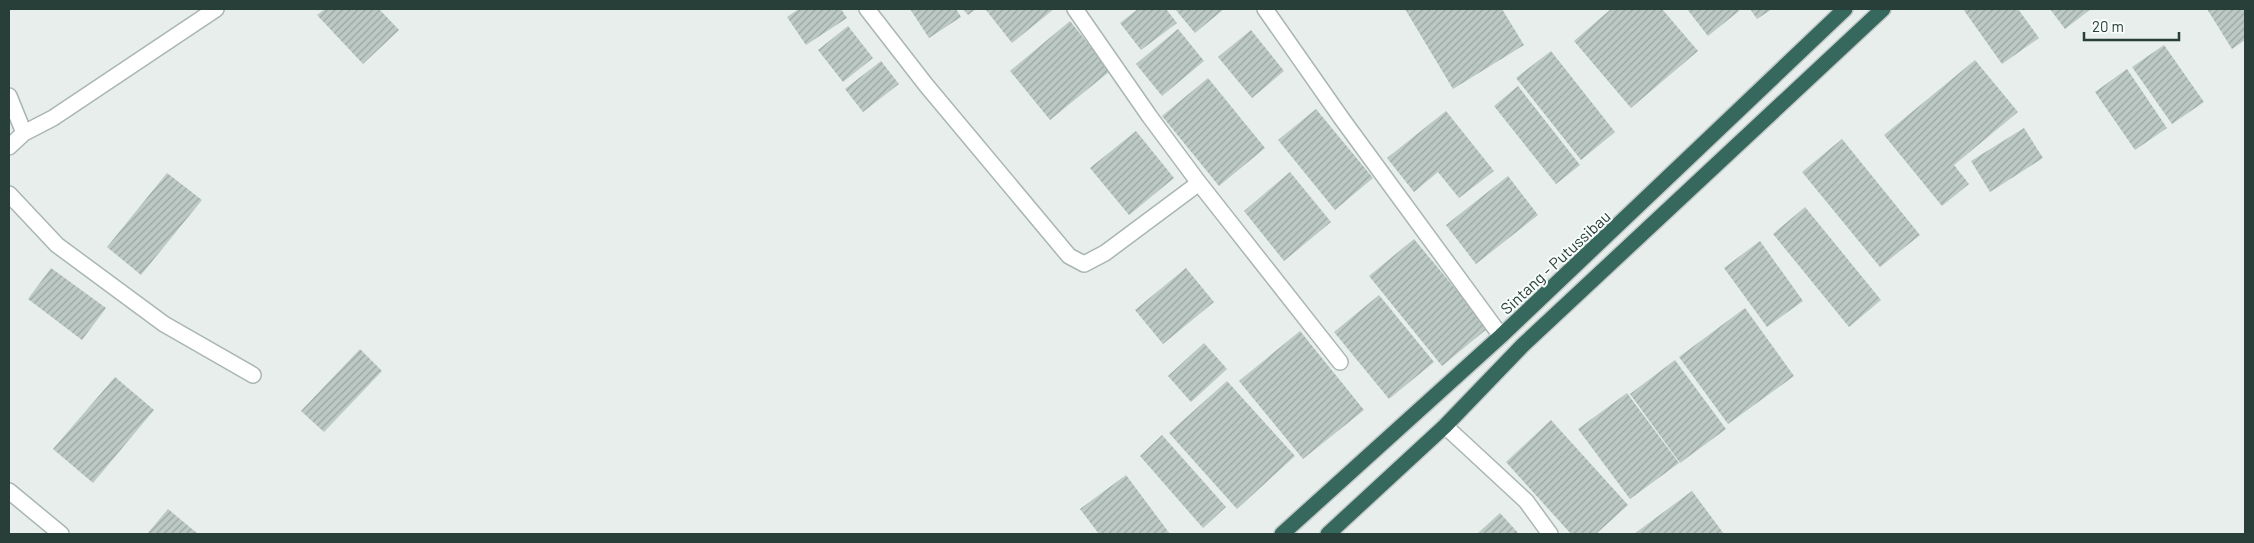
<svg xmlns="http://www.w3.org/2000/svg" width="2254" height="543" font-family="Barlow,sans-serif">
<defs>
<pattern id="building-hatch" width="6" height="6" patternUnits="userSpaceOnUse" patternTransform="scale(1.25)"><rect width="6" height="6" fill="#bcc9c4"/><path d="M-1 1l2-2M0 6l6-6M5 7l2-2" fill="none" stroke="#99a5a0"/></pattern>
</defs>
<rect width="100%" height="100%" fill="#e7eeeb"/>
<path fill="url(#building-hatch)" d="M325,9H379L399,30L363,64L317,15Z
M799,9H841L847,18L806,45L787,17Z
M910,9H956L961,17L929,38Z
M963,9H976L968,15Z
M988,9H1054L1012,43L986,10Z
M1138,9H1166L1177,23L1141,50L1120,23Z
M1175,9H1224L1195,33Z
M1405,9H1502L1524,45L1453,89Z
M1611,9H1662L1698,51L1631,108L1574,41Z
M1687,9H1738L1739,11L1708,36Z
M1750,9H1772L1757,19Z
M1963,9H2018L2039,38L2002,64Z
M2050,9H2091L2065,29Z
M2207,9H2245V40L2232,49Z
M1070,21L1110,71L1050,120L1010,71Z
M848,26L873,58L843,82L818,50Z
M1178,29L1204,61L1162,96L1136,64Z
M1251,30L1284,71L1252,98L1218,57Z
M2164,45L2204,102L2172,124L2132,67Z
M1551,51L1615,132L1581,160L1516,78Z
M1975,60L2018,112L1954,165L1969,184L1942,206L1884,135Z
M881,61L899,84L863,112L845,89Z
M2127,69L2167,128L2135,150L2095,92Z
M1208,78L1265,148L1219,186L1162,116Z
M1518,86L1580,165L1556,184L1494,106Z
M1316,109L1373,178L1335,210L1278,140Z
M1446,111L1494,171L1459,198L1438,172L1414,192L1387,158Z
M2024,128L2043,158L1990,192L1971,161Z
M1136,131L1174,178L1129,215L1090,168Z
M1842,139L1920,235L1880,267L1802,172Z
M1290,172L1331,222L1284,261L1244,211Z
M167,173L202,200L141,275L107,247Z
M1508,176L1538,215L1476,264L1446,225Z
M1805,207L1881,300L1849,327L1773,234Z
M1414,239L1488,328L1442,366L1369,276Z
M1760,241L1803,301L1767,327L1724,268Z
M51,268L106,308L82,340L28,299Z
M1186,268L1214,302L1163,344L1135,310Z
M1379,295L1434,362L1389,399L1334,332Z
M1745,308L1794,376L1728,424L1679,357Z
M1300,331L1364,410L1303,459L1239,381Z
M1204,343L1227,369L1191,402L1168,376Z
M360,349L382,371L324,432L301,411Z
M1675,360L1726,429L1680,463L1630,394Z
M115,377L154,410L93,483L53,449Z
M1227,381L1295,456L1237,509L1169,433Z
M1627,393L1679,463L1630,499L1578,429Z
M1551,420L1628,505L1596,534H1571L1506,462Z
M1162,435L1226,507L1203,528L1140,456Z
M1126,475L1170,534H1099L1080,509Z
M1692,491L1724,534H1634Z
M168,509L198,534H147Z
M1500,513L1519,534H1477Z"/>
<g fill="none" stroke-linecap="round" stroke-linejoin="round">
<g stroke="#aab6b2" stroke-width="18">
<path id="minor" d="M867,9L926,85L1069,256L1084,264L1105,253L1199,183L1150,117L1075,9
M1265,9L1342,119L1501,336
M9,96L24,133L53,118L216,9
M9,147L24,133
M1199,183L1340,362
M9,194L57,245L164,324L253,375
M1445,426L1526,501L1550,534
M9,491L61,534"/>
</g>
<g stroke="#c3c9c7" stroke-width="18">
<path id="highway" d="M1282,534L1501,336L1845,9
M1328,534L1445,426L1523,345L1883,9"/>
</g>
<use href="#minor" stroke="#fff" stroke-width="15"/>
<use href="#highway" stroke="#36685d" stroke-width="15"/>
</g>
<g text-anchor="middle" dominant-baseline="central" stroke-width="4" stroke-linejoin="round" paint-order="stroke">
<g font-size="16" fill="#273f38" stroke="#f7fbf9">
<text transform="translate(1555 262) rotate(-43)">Sintang - Putussibau</text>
</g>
</g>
<rect width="2254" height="543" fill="none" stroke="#273f38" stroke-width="20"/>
<path d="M2084 32v8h95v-8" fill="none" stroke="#273f38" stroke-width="2.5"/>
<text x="2092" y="32" font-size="15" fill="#273f38" stroke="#f7fbf9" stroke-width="4" paint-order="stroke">20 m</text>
</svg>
